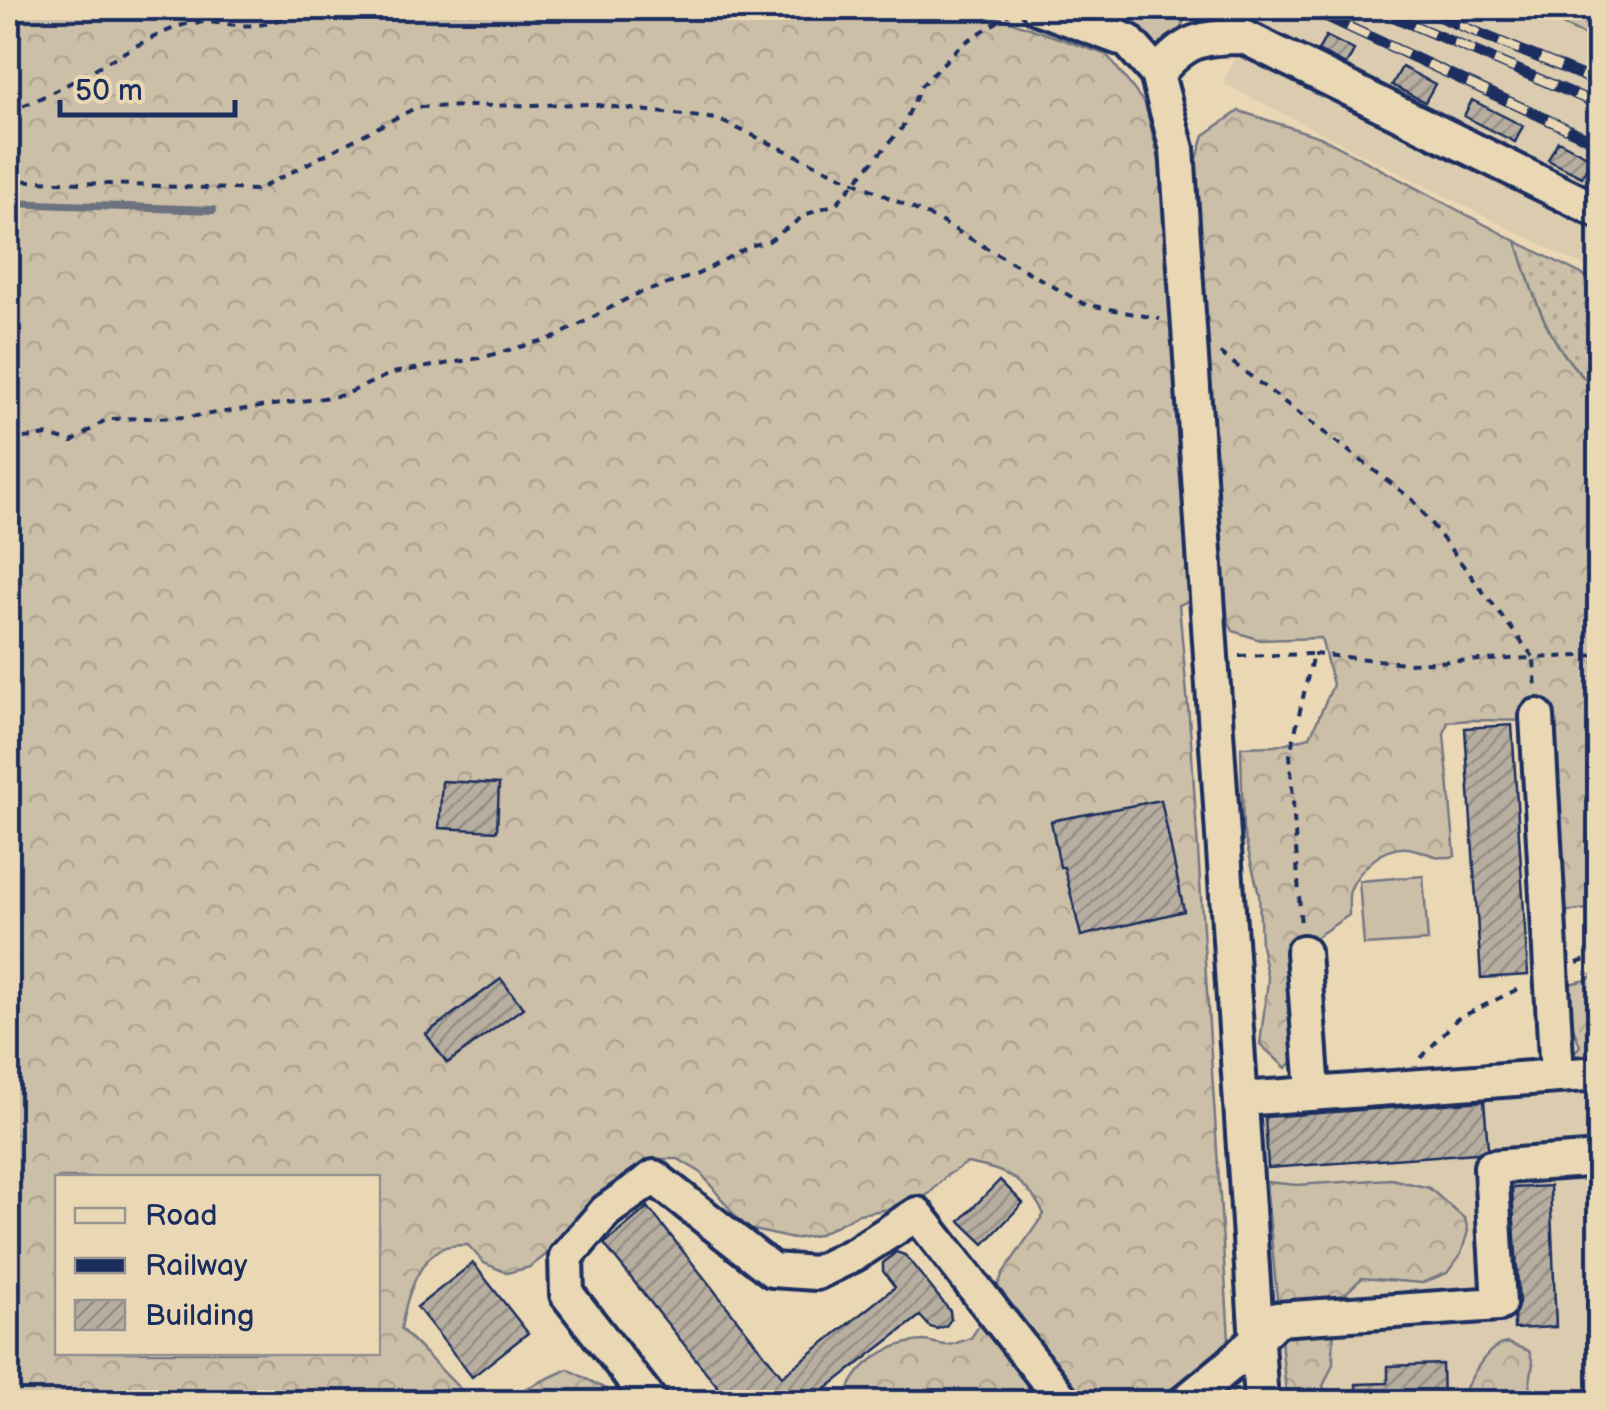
<svg xmlns="http://www.w3.org/2000/svg" width="1607" height="1410" font-family="'Balsamiq Sans',sans-serif">
<defs>
<pattern id="grass-dots" width="8" height="8" patternUnits="userSpaceOnUse" patternTransform="scale(2.5)"><rect width="8" height="8" fill="#ccbfa8"/><path d="M2 2h.1M6 6h.1" fill="none" stroke="#afa493" stroke-width="1.8" stroke-linecap="round"/></pattern>
<pattern id="forest-crowns" width="20" height="18" patternUnits="userSpaceOnUse" patternTransform="scale(2.5)"><rect width="20" height="18" fill="#ccbfa8"/><path d="M2 6a3 3 0 1 1 6 0M12 15a3 3 0 1 1 6 0" fill="none" stroke="#afa493"/></pattern>
<pattern id="building-hatch" width="6" height="6" patternUnits="userSpaceOnUse" patternTransform="scale(2.5)"><rect width="6" height="6" fill="#b7aea0"/><path d="M-1 1l2-2M0 6l6-6M5 7l2-2" fill="none" stroke="#948e86"/></pattern>
</defs>
<rect width="100%" height="100%" fill="#ead8b5"/>
<filter id="ink" filterUnits="userSpaceOnUse"><feTurbulence type="fractalNoise" baseFrequency=".01" numOctaves="2"/><feDisplacementMap in="SourceGraphic" scale="20" xChannelSelector="R" yChannelSelector="G"/><feConvolveMatrix kernelMatrix="1 2 1 2 8 2 1 2 1" color-interpolation-filters="sRGB"/></filter>
<g filter="url(#ink)">
<path fill="#dbcbaf" d="M1235,8H1589L1599,12V274L1223,83L1252,16Z
M1599,1082V1402H1283L1259,1105Z"/>
<path fill="url(#grass-dots)" stroke="#747783" stroke-width="2.5" d="M1526,8H1599V42Z
M1516,241L1599,283V392C1549,350 1535,301 1516,241Z"/>
<path fill="url(#forest-crowns)" stroke="#747783" stroke-width="2.5" fill-rule="evenodd" d="M8,8H972L1107,55L1145,104L1162,171L1193,173L1204,135L1239,111L1320,137L1516,241C1535,301 1549,350 1599,392L1600,895L1587,909L1564,912L1537,721L1472,720L1448,722L1444,734L1455,856C1436,861 1425,850 1407,848C1383,846 1359,869 1350,890C1348,897 1349,907 1349,915L1292,953L1295,1060L1286,1068L1260,1044L1268,981L1261,945L1259,894L1243,830L1241,747L1275,746L1310,737L1333,685L1321,638L1260,640L1233,631L1214,590L1179,605L1191,740L1233,1402H845C851,1367 887,1343 923,1341C931,1341 939,1345 947,1345C954,1345 964,1340 971,1338L984,1318L1003,1273L1044,1214C1026,1179 1006,1170 967,1163L946,1176L930,1193L907,1206L859,1214L817,1235L793,1239L745,1228L700,1172L678,1159H657L634,1169L595,1198L569,1237L530,1267L507,1273L484,1263L468,1245C460,1245 449,1245 443,1248C416,1261 405,1303 401,1329L473,1402H8ZM501,979L522,1008L448,1063L426,1033ZM58,1178H378V1352H58Z
M1083,8H1180L1184,20L1177,39L1152,47Z
M1599,970V1057L1571,1056L1580,1046L1571,1022L1569,984L1587,980Z
M1391,1179L1429,1188L1465,1219L1468,1231L1461,1254L1447,1273L1422,1283L1362,1278L1334,1304L1333,1364L1323,1386L1330,1402H1287L1266,1182L1297,1185Z
M1507,1343L1529,1351L1533,1363L1527,1402H1458C1470,1383 1483,1346 1507,1343Z
M568,1369L630,1402H497Z"/>
<path fill="#ccbfa8" stroke="#747783" stroke-width="2.5" d="M1423,876L1428,941L1364,945L1359,881Z"/>
<g fill="none" stroke-linecap="round" stroke-linejoin="round">
<path stroke="#6d7280" stroke-width="8" d="M8,203L213,210"/>
</g>
<path fill="url(#building-hatch)" stroke="#1b2f5e" stroke-width="2.5" d="M1326,36L1354,50L1346,65L1318,51Z
M1402,67L1435,84L1425,102L1392,85Z
M1472,100L1523,126L1515,142L1464,116Z
M1558,141L1591,158L1582,177L1548,160Z
M1512,725L1528,975L1481,978L1465,728Z
M442,781L499,784L497,831L439,828Z
M1161,800L1184,911L1081,936L1064,867H1060L1051,821Z
M501,979L523,1008L447,1063L426,1034Z
M1484,1101L1488,1148L1477,1153L1268,1168L1265,1117Z
M1000,1180L1023,1203L984,1244L960,1221Z
M1550,1186L1556,1327L1514,1329V1317L1519,1303L1512,1188Z
M648,1207L782,1376L895,1287L883,1271V1263L896,1252L905,1255L950,1311L951,1319L946,1326L937,1329L930,1327L920,1316L809,1402H730L604,1244Z
M473,1263L528,1333L472,1377L417,1307Z
M1442,1364L1443,1402H1357L1356,1384L1388,1383V1366Z"/>
<g fill="none" stroke-linecap="round" stroke-linejoin="round">
<g stroke="#1b2f5e" stroke-width="40">
<path id="minor" d="M1039,8L1128,41L1157,74L1177,149L1261,1402
M1157,74C1185,40 1200,37 1244,37L1600,212
M1537,716L1557,1076
M1303,952L1313,1093
M1241,1099L1600,1073
M651,1402L567,1294L566,1257L606,1211L654,1177L772,1270L816,1273L855,1254L917,1214L1064,1402
M1185,1402L1230,1365L1277,1319L1499,1304L1491,1167L1600,1159"/>
</g>
<path stroke="#1b2f5e" stroke-width="4" stroke-dasharray="8 8" stroke-linecap="butt" d="M8,111C69,91 120,48 180,26C208,16 237,30 264,24C278,21 294,14 307,8
M8,180L257,190L417,107L589,104L717,119L938,220L1084,304L1160,319
M1220,353L1413,500L1534,658L1600,655
M8,440L47,435L72,442L107,419L189,417L344,395L392,373L480,358L556,337L634,295L698,274L750,246L769,241L805,215L837,203L902,128L921,86L961,45L1011,13
M1313,654L1407,663L1534,658L1536,691
M1239,656L1313,654L1290,754L1301,927
M1577,963L1600,955
M1421,1058L1457,1019L1522,987"/>
<use href="#minor" stroke="#ead8b5" stroke-width="32"/>
<g stroke="#1b2f5e" stroke-width="11">
<path id="rail" d="M1308,8L1600,144
M1373,8L1600,105
M1418,8L1600,83"/>
</g>
<use href="#rail" stroke="#ead8b5" stroke-width="8" stroke-dasharray="22" stroke-linecap="butt"/>
</g>
</g>
<rect width="1607" height="1410" fill="none" stroke="#ead8b5" stroke-width="40"/>
<rect x="20" y="20" width="1567" height="1370" fill="none" stroke="#1b2f5e" stroke-width="4" filter="url(#ink)"/>
<rect x="55" y="1175" width="325" height="180" fill="#ead8b5" stroke="#979492" stroke-width="2.5"/>
<rect x="75" y="1208" width="50" height="15" fill="#ead8b5" stroke="#979492" stroke-width="2.5"/>
<text x="145" y="1225" font-size="30" fill="#1b2f5e">Road</text>
<rect x="75" y="1258" width="50" height="15" fill="#1b2f5e" stroke="#979492" stroke-width="2.5"/>
<text x="145" y="1275" font-size="30" fill="#1b2f5e">Railway</text>
<rect x="75" y="1300" width="50" height="30" fill="url(#building-hatch)" stroke="#979492" stroke-width="2.5"/>
<text x="145" y="1325" font-size="30" fill="#1b2f5e">Building</text>
<path d="M60 100v15h175v-15" fill="none" stroke="#1b2f5e" stroke-width="5"/>
<text x="75" y="100" font-size="30" fill="#1b2f5e" stroke="#ead8b5" stroke-width="8" paint-order="stroke">50 m</text>
</svg>
